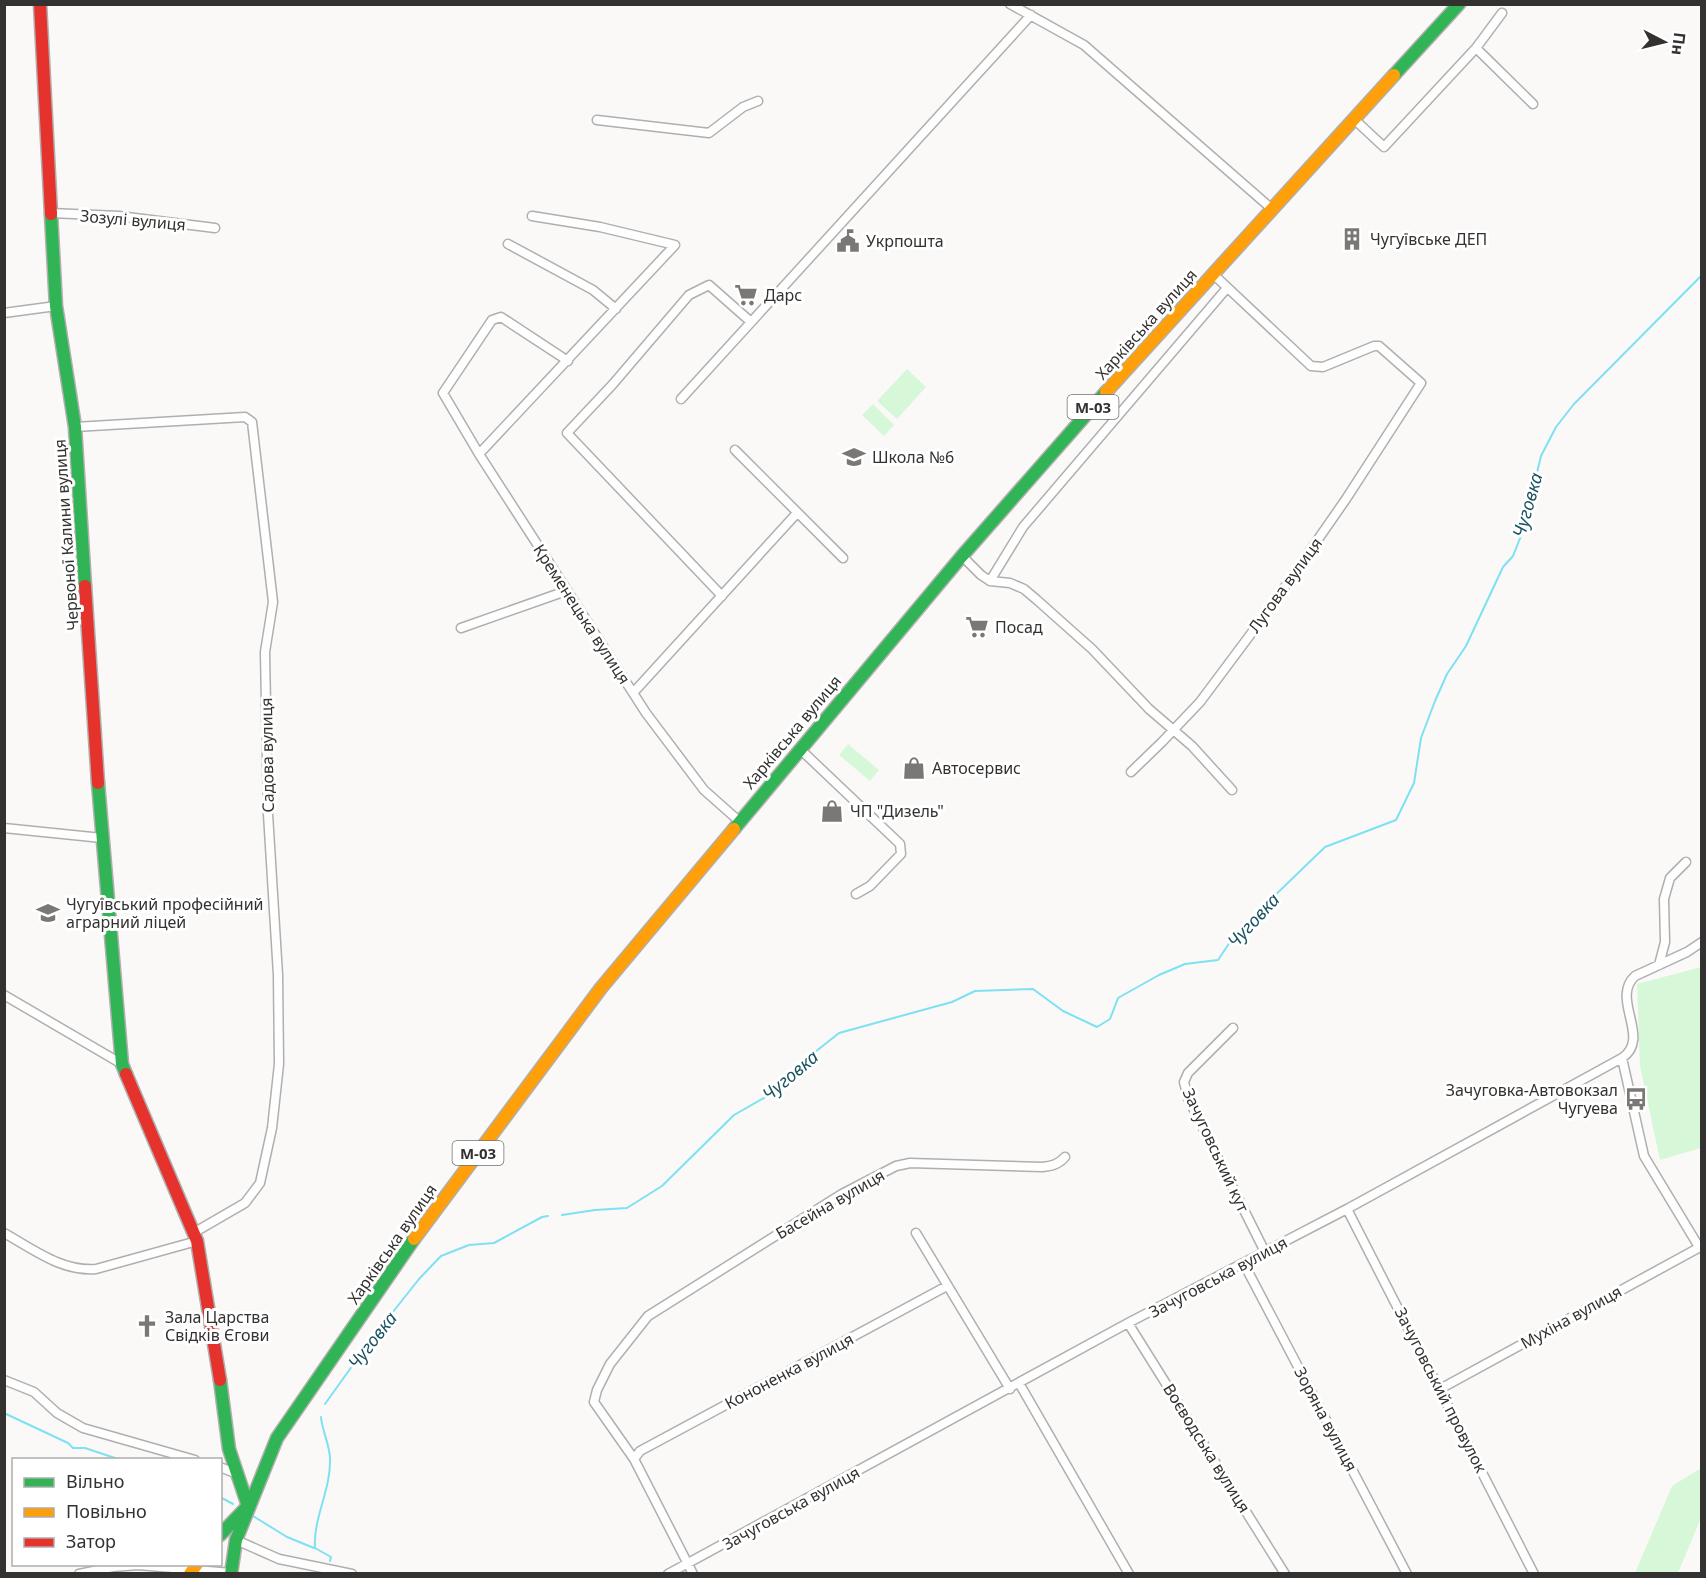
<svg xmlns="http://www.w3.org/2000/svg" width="1706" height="1578" font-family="'Noto Sans',sans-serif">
<rect width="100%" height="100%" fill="#fbf9f7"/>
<path fill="#d6f8d9" d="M907,369L926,387L897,419L877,401Z
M873,404L894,425L884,436L862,415Z
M848,744L879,770L870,781L839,755Z
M1701,967V1148L1660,1160L1640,1066L1637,984Z
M1701,1468V1518L1678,1573H1635L1672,1486Z"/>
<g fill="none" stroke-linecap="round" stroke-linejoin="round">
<path stroke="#7ee0f3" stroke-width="2" d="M562,1215L595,1210L627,1208L662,1186L734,1115L771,1094L805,1060L839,1033L952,1002L975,991L1033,989L1063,1011L1097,1027L1110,1019L1118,998L1159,975L1185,964L1218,960L1236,933L1325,847L1396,820L1414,783L1421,738L1435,701L1447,674L1466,646L1503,567L1513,556L1523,531L1541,456L1556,427L1574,404L1702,275
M325,1404L370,1341L419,1279L441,1256L469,1245L494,1243L542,1217L548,1216
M4,1413L68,1443L73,1448H85L121,1460
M321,1417C322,1431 330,1445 330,1459C331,1490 313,1518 315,1548L331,1557L330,1561
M220,1497L233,1504
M253,1516L287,1537L314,1548"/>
<g stroke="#b0afae" stroke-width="11">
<path id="street" d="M1010,4L1084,45L1272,209
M1476,48L1533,104
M597,120L709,133L743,107L758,101
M1355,120L1384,147L1476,48L1502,13
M51,213L119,216L215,228
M508,244L593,290L616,309
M4,313L56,306
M568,361L501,317L492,320L443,393L479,454L646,713L704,790L739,821
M681,399L1031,15
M75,427L245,417L252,422L273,602L265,652L268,814L278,975L279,1064L272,1128L260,1183L245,1203L195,1232
M735,450L843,558
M479,454L675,245L600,227L532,216
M962,556L981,575L990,581L1010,583L1024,589L1037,600L1092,649L1149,709L1192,746L1232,790
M990,581L1023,527L1227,288
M722,596L567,433L613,384L689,295L709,285L751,322
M461,628L566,591
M633,693L797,513
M800,749L900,844L901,854L870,886L856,894
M1131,772L1162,742L1200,702L1271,607L1346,499L1421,383L1379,346H1374L1323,367L1311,366L1213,274
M4,828L102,838
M1659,965L1665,942L1664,899L1670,878L1686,862
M4,995L122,1064
M1233,1028L1188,1073L1184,1082L1188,1098L1265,1252
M1622,1058L1644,1156L1699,1247
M1347,1209L1534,1574
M4,1233C33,1249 62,1272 96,1269L197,1241
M916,1233L1010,1389
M1244,1264L1407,1574
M1128,1323L1285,1574
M4,1380L34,1392L57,1413L83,1428L195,1460
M1019,1383L1129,1574
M1440,1389L1702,1246
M634,1459L640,1451L947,1286
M220,1467L237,1474
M236,1540L279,1559L352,1574
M79,1574L113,1567L138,1565L231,1573
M668,1574L1128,1323L1347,1209L1622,1058C1652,1038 1610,999 1635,976L1687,952L1702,942
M693,1574L634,1459L594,1402L597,1390L610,1364L648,1316L842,1194L896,1166L910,1163L1042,1167C1051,1166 1058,1165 1065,1157"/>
</g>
<g stroke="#b0afae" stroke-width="15">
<path id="fast" d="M1394,75L1459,4
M51,214L56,306L75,427L85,586
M98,783L122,1064L126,1074
M734,829L962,556L1106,392
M220,1380L229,1449L248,1506
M220,1535L247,1507
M231,1574L236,1540L277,1438L414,1239"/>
</g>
<g stroke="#b0afae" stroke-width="15">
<path id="slow" d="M1106,392L1394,75
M414,1239L601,988L734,829
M190,1574L197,1564"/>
</g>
<g stroke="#b0afae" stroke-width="15">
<path id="jam" d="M40,4L51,214
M85,586L98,783
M126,1074L197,1241L220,1380"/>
</g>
<use href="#street" stroke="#fefefe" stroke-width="8"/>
<use href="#fast" stroke="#30b455" stroke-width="12"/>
<use href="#slow" stroke="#ff9f0a" stroke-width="12"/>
<use href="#jam" stroke="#e5322d" stroke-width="12"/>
</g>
<defs>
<g id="building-bare" transform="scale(1.8)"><path d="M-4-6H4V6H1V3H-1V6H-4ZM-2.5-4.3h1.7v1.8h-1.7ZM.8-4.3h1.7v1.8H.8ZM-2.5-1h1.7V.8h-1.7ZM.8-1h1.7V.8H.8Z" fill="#797876" stroke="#fff" stroke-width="2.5" paint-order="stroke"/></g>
<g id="civic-bare" transform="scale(1.8)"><path d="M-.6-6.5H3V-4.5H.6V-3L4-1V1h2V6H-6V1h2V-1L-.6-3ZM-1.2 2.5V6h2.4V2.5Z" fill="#797876" stroke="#fff" stroke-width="2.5" paint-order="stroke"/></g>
<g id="supermarket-bare" transform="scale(1.8)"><path d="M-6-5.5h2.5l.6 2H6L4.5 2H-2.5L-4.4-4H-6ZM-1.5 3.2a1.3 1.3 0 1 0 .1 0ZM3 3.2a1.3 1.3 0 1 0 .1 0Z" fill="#797876" stroke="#fff" stroke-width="2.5" paint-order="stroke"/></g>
<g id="school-bare" transform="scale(1.8)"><path d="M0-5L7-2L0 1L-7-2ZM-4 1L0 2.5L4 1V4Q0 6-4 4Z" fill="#797876" stroke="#fff" stroke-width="2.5" paint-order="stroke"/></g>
<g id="shop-bare" transform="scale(1.8)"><path d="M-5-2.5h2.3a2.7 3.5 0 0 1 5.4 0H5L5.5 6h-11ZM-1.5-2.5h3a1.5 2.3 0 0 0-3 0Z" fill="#797876" stroke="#fff" stroke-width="2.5" paint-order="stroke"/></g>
<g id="bus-bare" transform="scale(1.8)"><path d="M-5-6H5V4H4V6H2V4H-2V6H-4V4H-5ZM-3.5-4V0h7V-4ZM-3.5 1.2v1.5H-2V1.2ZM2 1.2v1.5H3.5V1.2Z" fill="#797876" stroke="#fff" stroke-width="2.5" paint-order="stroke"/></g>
<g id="church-bare" transform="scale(1.8)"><path d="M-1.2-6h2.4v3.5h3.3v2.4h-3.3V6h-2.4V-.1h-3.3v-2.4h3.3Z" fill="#797876" stroke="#fff" stroke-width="2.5" paint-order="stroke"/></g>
</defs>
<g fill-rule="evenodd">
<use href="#building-bare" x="1352" y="239"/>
<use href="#civic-bare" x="848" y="241"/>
<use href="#supermarket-bare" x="746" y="295"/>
<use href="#school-bare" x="854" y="457"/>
<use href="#supermarket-bare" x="977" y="627"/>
<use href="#shop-bare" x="914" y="768"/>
<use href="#shop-bare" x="832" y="811"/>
<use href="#school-bare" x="48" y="913"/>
<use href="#bus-bare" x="1636" y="1099"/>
<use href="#church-bare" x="147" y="1326"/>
</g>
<g text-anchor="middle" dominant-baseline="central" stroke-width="6" stroke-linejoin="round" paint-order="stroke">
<g fill="#fff" stroke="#70706e" stroke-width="1.5">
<rect x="1067.5" y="395" width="51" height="24" rx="4.5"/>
<rect x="452.5" y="1141" width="51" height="24" rx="4.5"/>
</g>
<g font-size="15" font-weight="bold" fill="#333230">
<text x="1093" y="407">М-03</text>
<text x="478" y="1153">М-03</text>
</g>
<g font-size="16" fill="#333230" stroke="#fff">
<text transform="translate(133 220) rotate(5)">Зозулі вулиця</text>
<text transform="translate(1146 324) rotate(-48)">Харківська вулиця</text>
<text transform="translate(66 535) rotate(-94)">Червоної Калини вулиця</text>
<text transform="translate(1285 585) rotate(-54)">Лугова вулиця</text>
<text transform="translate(582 614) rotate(57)">Кременецька вулиця</text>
<text transform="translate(792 732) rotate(-50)">Харківська вулиця</text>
<text transform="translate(267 755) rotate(-91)">Садова вулиця</text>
<text transform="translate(1216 1150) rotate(65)">Зачуговський кут</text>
<text transform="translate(830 1204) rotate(-30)">Басейна вулиця</text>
<text transform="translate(392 1244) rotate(-55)">Харківська вулиця</text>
<text transform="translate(1218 1277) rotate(-28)">Зачуговська вулиця</text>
<text transform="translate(1571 1317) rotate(-29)">Мухіна вулиця</text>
<text transform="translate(789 1371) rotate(-28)">Кононенка вулиця</text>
<text transform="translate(1441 1390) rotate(63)">Зачуговський провулок</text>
<text transform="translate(1326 1419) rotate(62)">Зоряна вулиця</text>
<text transform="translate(1207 1448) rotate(58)">Воєводська вулиця</text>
<text transform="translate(791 1508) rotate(-29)">Зачуговська вулиця</text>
</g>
<g font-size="16" fill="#333230" stroke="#fff" text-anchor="start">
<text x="1370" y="239">Чугуївське ДЕП</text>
<text x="866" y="241">Укрпошта</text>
<text x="764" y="295">Дарс</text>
<text x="872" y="457">Школа №6</text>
<text x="995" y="627">Посад</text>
<text x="932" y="768">Автосервис</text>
<text x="850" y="811">ЧП "Дизель"</text>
<text x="66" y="904">Чугуївський професійний<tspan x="66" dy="18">аграрний ліцей</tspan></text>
<text x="1618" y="1090" text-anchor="end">Зачуговка-Автовокзал<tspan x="1618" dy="18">Чугуева</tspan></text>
<text x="165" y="1317">Зала Царства<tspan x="165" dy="18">Свідків Єгови</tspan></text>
</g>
<g font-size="18" font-style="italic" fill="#19535f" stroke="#fff">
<text transform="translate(1527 505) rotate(-74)">Чуговка</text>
<text transform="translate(1253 920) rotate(-47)">Чуговка</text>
<text transform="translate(790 1075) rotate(-40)">Чуговка</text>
<text transform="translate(372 1340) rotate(-52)">Чуговка</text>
</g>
</g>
<rect width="1706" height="1578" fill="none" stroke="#333230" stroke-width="12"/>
<rect x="12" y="1458" width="210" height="108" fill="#ffffff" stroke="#adadac" stroke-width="1.5"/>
<rect x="24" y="1478" width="30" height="9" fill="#30b455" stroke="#adadac" stroke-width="1.5"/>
<text x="66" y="1488" font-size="18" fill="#333230">Вільно</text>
<rect x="24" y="1508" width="30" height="9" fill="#ff9f0a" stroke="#adadac" stroke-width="1.5"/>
<text x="66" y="1518" font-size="18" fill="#333230">Повільно</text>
<rect x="24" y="1538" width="30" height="9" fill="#e5322d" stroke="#adadac" stroke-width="1.5"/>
<text x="66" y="1548" font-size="18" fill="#333230">Затор</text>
<g transform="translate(1664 42) rotate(97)" stroke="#ffffff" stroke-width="4.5" paint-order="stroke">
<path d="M0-4.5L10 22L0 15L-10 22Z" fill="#333230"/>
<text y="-9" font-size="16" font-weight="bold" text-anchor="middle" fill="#333230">Пн</text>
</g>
</svg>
